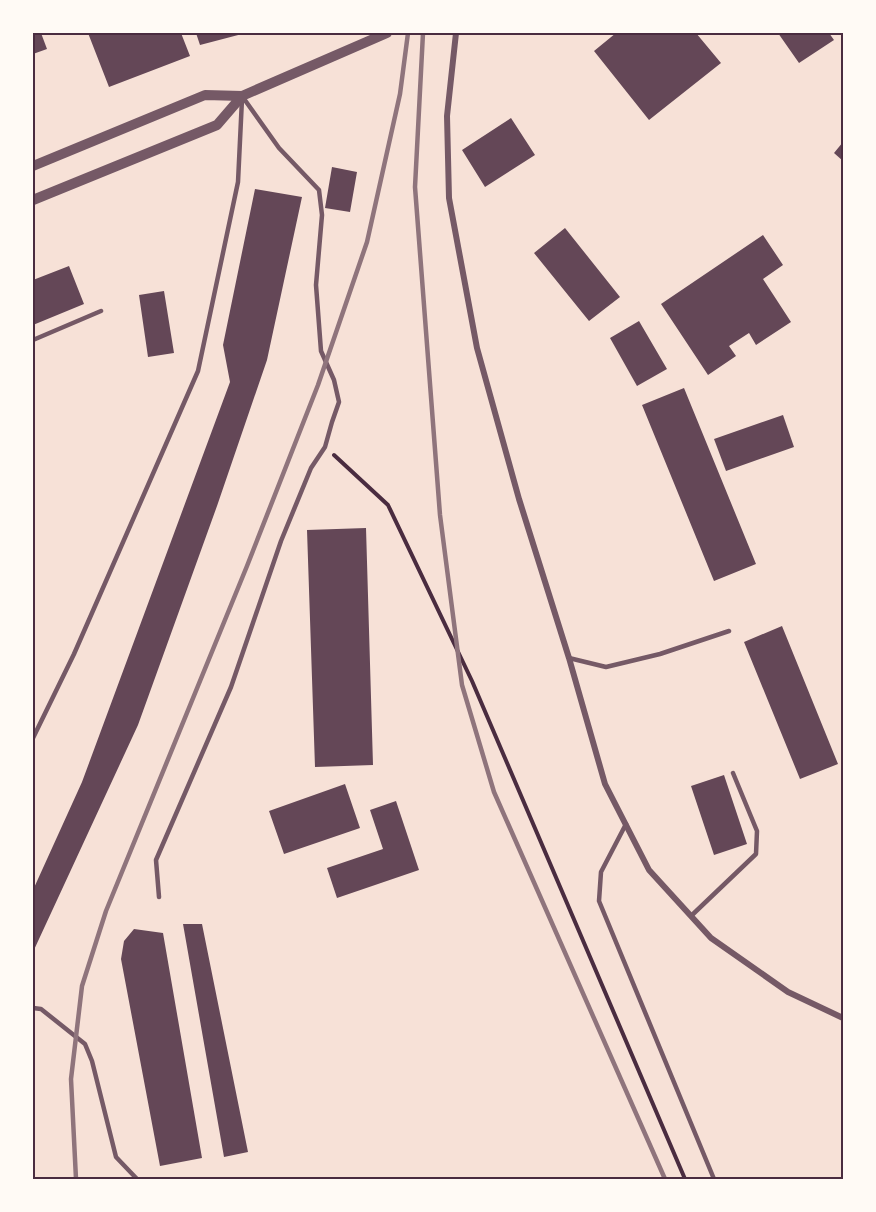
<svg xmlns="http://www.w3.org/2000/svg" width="876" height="1212" font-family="'Fira Sans Condensed',sans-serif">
<rect width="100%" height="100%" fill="#f7e1d7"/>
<path fill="#644757" d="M33,33H41L47,49L33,54Z
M88,33H181L190,56L109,87Z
M196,33H242V34L200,45Z
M616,33H696L721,63L649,120L594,51Z
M778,33H829L834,40L799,63Z
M511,118L535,155L485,187L462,150Z
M843,142V161L834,153Z
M332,167L357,172L350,212L325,208Z
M255,189L302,197L267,360L217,506L138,725L33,952V890L82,782L230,382L223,345Z
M565,228L620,297L589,321L534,253Z
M763,235L783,265L763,279L791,322L756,345L749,333L729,346L736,356L708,375L661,304Z
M69,266L84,304L33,325V280Z
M164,291L174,353L148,357L139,295Z
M639,321L667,369L637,386L610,338Z
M684,388L756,564L714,581L642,405Z
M783,415L794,447L726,471L714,439Z
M366,528L373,765L315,767L307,530Z
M782,626L838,764L800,779L744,642Z
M724,775L747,844L714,855L691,786Z
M345,784L360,828L284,854L269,811Z
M396,801L419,870L337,898L327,868L383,849L370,810Z
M183,924H202L248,1152L224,1157Z
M134,929L163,933L202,1158L160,1166L121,959L124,941Z"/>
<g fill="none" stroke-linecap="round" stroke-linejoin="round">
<path stroke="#4a2c40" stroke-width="4" d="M334,455L388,505L472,681L685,1179"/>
<path stroke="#755966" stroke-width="4.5" d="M33,340L101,311
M569,658L606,667L660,654L729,631
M33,738L74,654L198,371L238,182L242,99
M626,824L601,872L599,901L714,1179
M159,897L156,860L231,687L281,541L311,468L325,447L332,422L339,402L334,380L321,351L316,285L322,215L319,190L279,148L242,96
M691,916L756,854L757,831L733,773
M33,1008L41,1009L85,1044L92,1061L116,1157L137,1179"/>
<path stroke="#755966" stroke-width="6" d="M456,33L447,116L449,198L477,348L519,499L569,658L605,784L649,870L711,938L788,992L843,1018"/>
<path stroke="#755966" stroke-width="10" d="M33,166L205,95L242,96L387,33
M33,200L217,125L242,96"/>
<path stroke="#8f747c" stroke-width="4.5" d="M423,33L415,187L440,515L462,685L494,792L665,1179
M76,1179L71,1079L82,986L106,911L247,566L318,385L367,242L400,94L408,33"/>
</g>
<rect width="876" height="1212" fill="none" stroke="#fffaf5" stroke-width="69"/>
<rect x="34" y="34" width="808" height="1144" fill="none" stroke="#4a2c40" stroke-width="2"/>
</svg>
